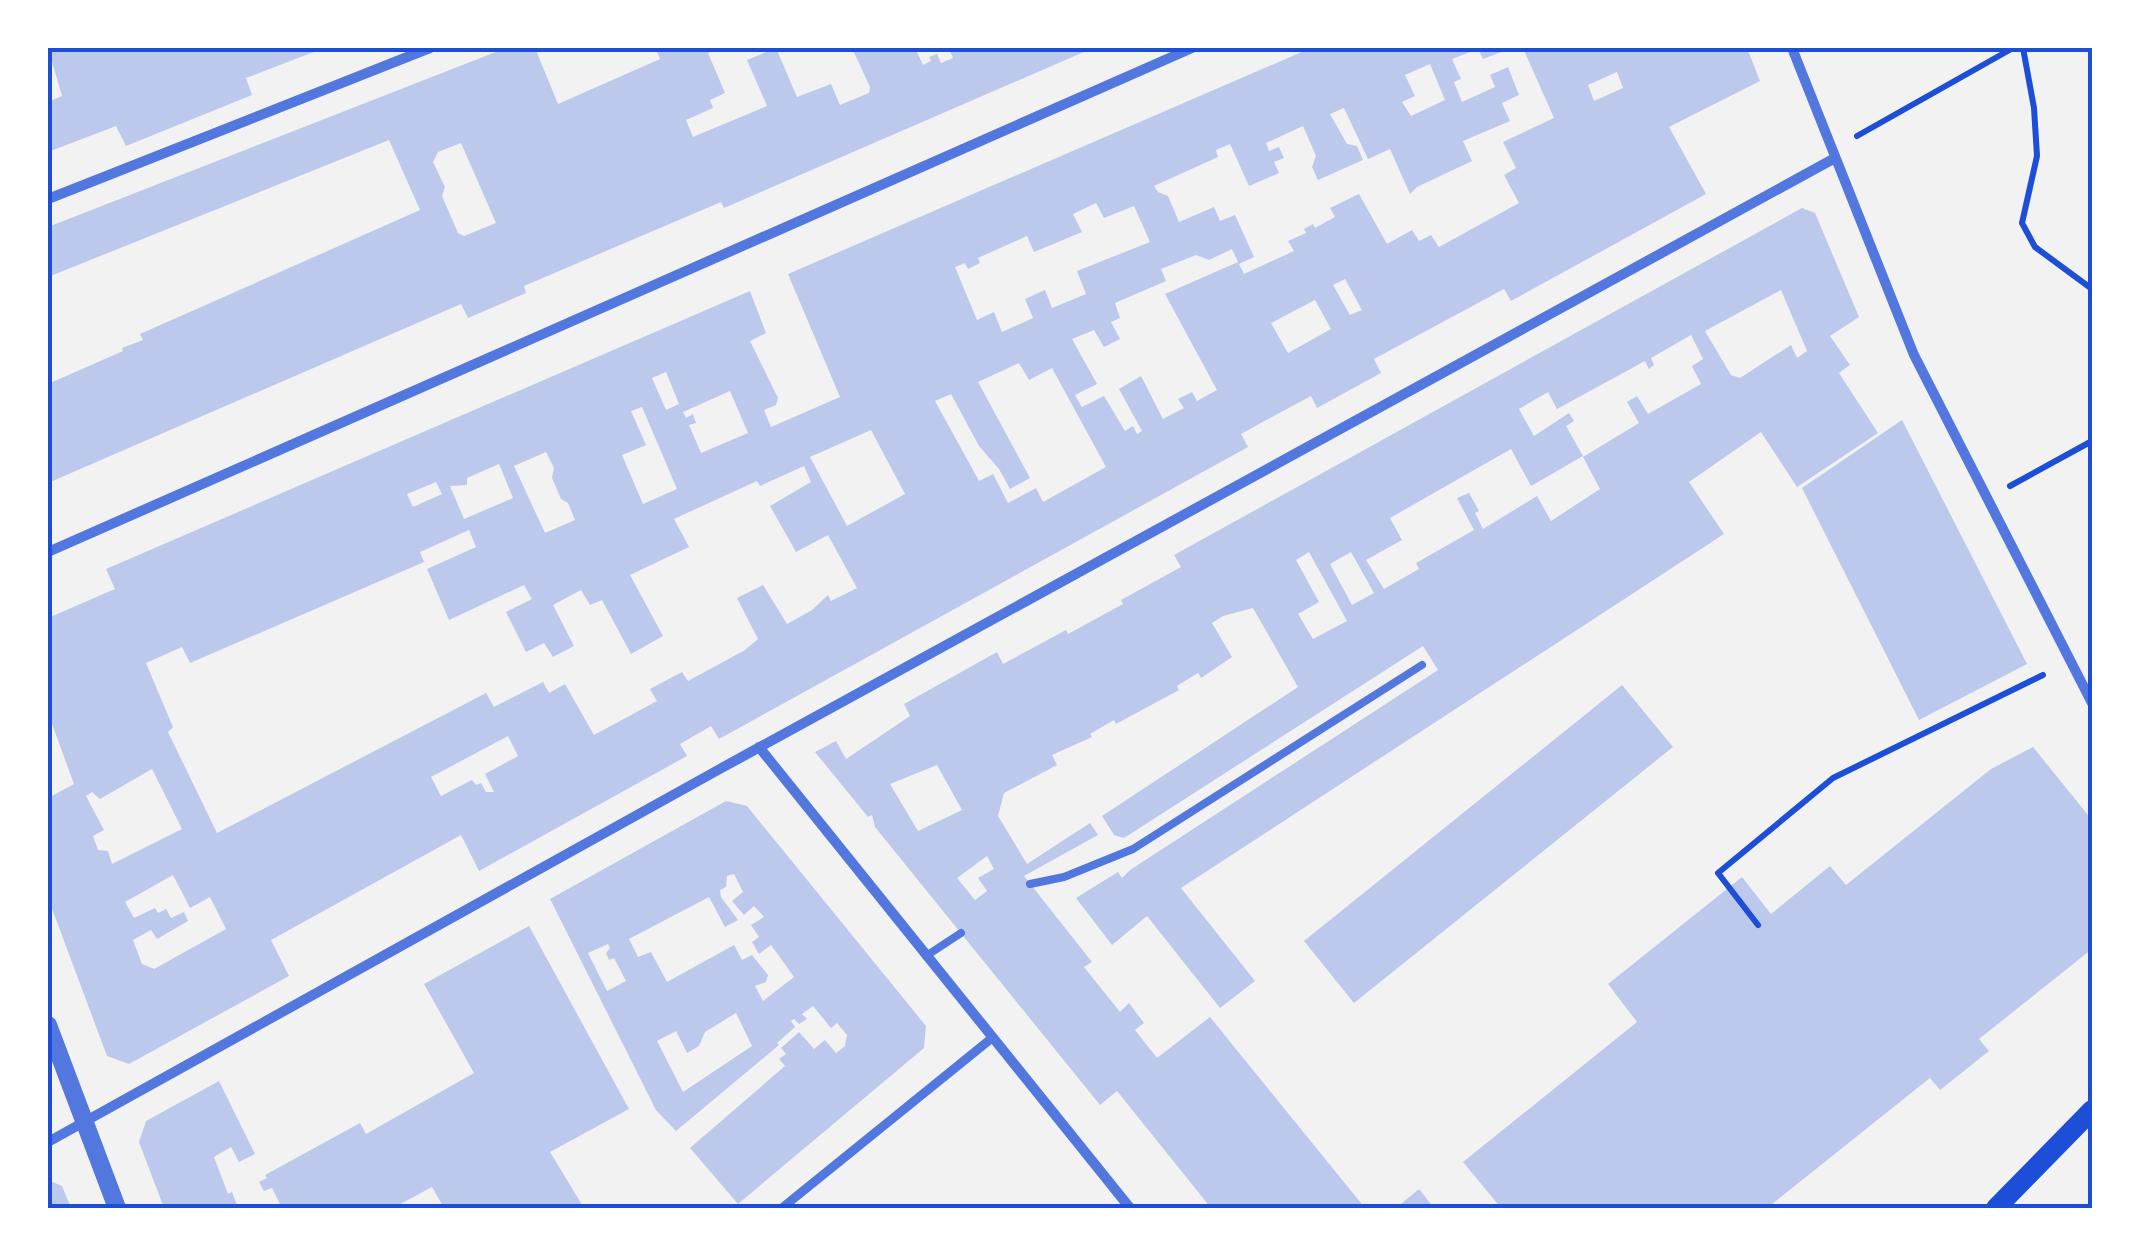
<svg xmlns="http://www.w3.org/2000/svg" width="2140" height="1256" font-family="'Golos Text',sans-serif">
<rect width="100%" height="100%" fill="#f2f2f2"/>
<path fill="#bdc9ec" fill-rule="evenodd" d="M48,48H324L246,78L252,95L126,146L116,126L48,152V102L62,96Z
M506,48H535L558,104L660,59L655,48H722L708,53L725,93L710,100L713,108L686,120L693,137L767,106L747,60L776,48L797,97L831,84L840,105L869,93L870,87L852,48H915L923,65L931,61L929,57L937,54L941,63L953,58L949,48H1093L724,208L721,202L524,286L526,293L468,318L461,304L48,483V384L123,351L122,348L143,340L140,334L420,210L389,140L48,277V227ZM461,143L496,223L464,236L458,233L442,196L445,187L433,162L438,152Z
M1311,48H1512L1483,59L1478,49L1452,59L1461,79L1454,82L1462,102L1495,87L1490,75L1508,67L1519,95L1502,103L1510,121L1463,141L1472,161L1417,187L1410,194L1390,149L1368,159L1344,108L1330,114L1347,144L1357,146L1363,160L1318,180L1312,167L1316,156L1303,126L1266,143L1269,151L1279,147L1284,158L1274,162L1279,173L1249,186L1230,144L1216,150L1218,157L1154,186L1158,192L1168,196L1179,222L1214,207L1220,221L1235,215L1254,257L1239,264L1244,274L1294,251L1288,241L1306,233L1304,229L1313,224L1315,228L1335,217L1330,208L1359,194L1387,244L1412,230L1419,241L1431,235L1439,247L1519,203L1504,175L1516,168L1503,142L1554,118L1523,48H1747L1760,81L1669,127L1706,194L1511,301L1504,289L1374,359L1381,373L1317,408L1311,396L1259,424L1241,434L1248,447L719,739L711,726L680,744L687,756L479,871L461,835L271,940L289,976L129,1064L107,1056L48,898V798L74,784L48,713V618L115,589L106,569L750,291L766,333L750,341L778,398L776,405L764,410L771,427L840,397L788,274ZM1430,64L1445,100L1411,116L1402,102L1415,96L1405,75ZM1617,72L1623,88L1594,101L1588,85ZM1096,203L1104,218L1134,206L1150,242L1077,271L1086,294L1052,308L1045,290L1025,299L1033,318L1002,332L994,312L977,320L955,267L965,263L968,269L980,263L978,258L1027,236L1034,252L1082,232L1073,214ZM1232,249L1238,262L1165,294L1217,390L1197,401L1192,392L1178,399L1184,408L1163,419L1141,376L1119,389L1142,431L1137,434L1133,426L1125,431L1104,396L1082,407L1075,395L1097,384L1072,339L1094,330L1104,347L1120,339L1111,322L1120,318L1115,303L1166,281L1161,269L1196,255L1209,260ZM1345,279L1362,310L1350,315L1333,285ZM1315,300L1331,329L1288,353L1271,323ZM1019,363L1029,380L1052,368L1106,467L1043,502L1036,488L1008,503L993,474L979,481L935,401L951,394L979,446L999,469L1010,489L1030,478L978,382ZM666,372L679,404L666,410L652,378ZM730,391L748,433L701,453L689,425L696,423L693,414L686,418L683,412ZM642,407L677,489L643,504L622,455L646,445L631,411ZM871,430L905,494L847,526L810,457ZM546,452L554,468L552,478L561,499L568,503L575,520L545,533L514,466ZM499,464L513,498L464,519L450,486L467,485V478ZM804,466L811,482L770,506L796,552L828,535L857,588L831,601L828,595L812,610L787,624L763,585L737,598L758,639L745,650L688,681L682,672L650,689L657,701L594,735L565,684L549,693L543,682L494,707L486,693L217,833L168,732L173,727L146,663L182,647L190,663L424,562L420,552L469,530L476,547L427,569L449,620L524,585L532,599L506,612L526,652L544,643L553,657L574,646L553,605L581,590L590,605L602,600L631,654L663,636L630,575L689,547L674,519L757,481L760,486ZM436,482L442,494L413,507L407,494ZM508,736L518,756L485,774L494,792H486L481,783L476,785L472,780L441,796L431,777ZM152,769L182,829L112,864L108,851L98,850L93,836L104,830L86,796L92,792L100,799ZM173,875L190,908L210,897L226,929L154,969L142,964L133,940L151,930L157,939L188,921L184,912L171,918L166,909L158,913L155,908L134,918L125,902Z
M1802,208L1815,213L1859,317L1830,336L1850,365L1839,373L1878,433L1797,487L1761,432L1689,482L1724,534L1181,888L1255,981L1220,1008L1147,916L1112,945L1076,898L1118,872L1122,878L1130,870L1438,670L1423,646L1124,838L1114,835L1102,816L1298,687L1253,608L1223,616L1212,623L1232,657L1201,678L1198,673L1177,686L1179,690L1116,724L1114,720L1090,734L1092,737L1052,755L1057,765L1004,793L998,816L1027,864L1090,823L1098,835L1024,876L1092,962L1084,967L1120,1012L1129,1003L1144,1023L1135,1030L1157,1058L1210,1017L1365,1208H1211L1117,1091L1100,1105L875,827L872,815L868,817L815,752L836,741L846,759L910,716L904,704L997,652L1003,664L1066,630L1068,634L1123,604L1121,600L1181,567L1174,555ZM1781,290L1807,351L1797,358L1791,345L1740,378L1731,375L1705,331ZM1691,335L1703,359L1692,366L1701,384L1648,414L1637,396L1627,402L1639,423L1583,457L1600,489L1551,521L1537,496L1483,529L1475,513L1479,511L1469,493L1457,498L1474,530L1416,563L1419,569L1384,589L1366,560L1402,540L1390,518L1511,449L1531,486L1583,456L1566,426L1574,421L1569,413L1534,436L1519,409L1548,392L1557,409L1645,361L1649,369L1654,365L1651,358ZM1309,552L1347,621L1313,639L1298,614L1319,602L1296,560ZM1351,552L1374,593L1352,605L1330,564ZM937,765L962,810L918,831L890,784ZM987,856L994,869L978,878L987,891L975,900L957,878Z
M1902,420L2027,664L1919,720L1802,488Z
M1622,685L1673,747L1354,1003L1304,941Z
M2033,747L2092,820V949L1979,1039L1989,1051L1940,1090L1930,1078L1767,1208H1501L1463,1162L1637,1022L1608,984L1742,877L1771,914L1830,866L1846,885L1991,769Z
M726,801L747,806L926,1026L924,1048L738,1204L690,1148L785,1066L779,1059L786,1054L781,1048L799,1032L814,1049L825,1040L836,1053L845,1046L847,1035L837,1023L831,1028L813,1006L802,1014L807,1019L799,1024L794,1019L791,1021L795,1027L777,1043L779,1045L676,1131L656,1110L550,899ZM734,874L743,892L732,901L744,915L754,906L764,917L751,925L759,937L752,942L759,954L771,945L794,977L763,1001L755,986L766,982L768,975L752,955L742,960L734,945L667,982L651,952L638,957L629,939L709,897L725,927L738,920L721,897L720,890L726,887L727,876ZM608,944L610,948L606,953L609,960L614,958L626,981L607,991L588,953ZM736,1013L752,1046L683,1092L657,1041L676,1031L687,1053L699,1046L705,1032Z
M529,926L629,1109L550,1152L584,1208H444L432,1187L393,1208H282L272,1188L264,1191L259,1182L267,1178L265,1175L360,1123L366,1134L474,1073L424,984Z
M219,1081L255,1154L239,1162L231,1147L214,1157L228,1194L232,1192L238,1208H164L139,1142L146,1121Z
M48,1180L62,1186L71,1208H48Z
M1419,1189L1434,1208H1396Z"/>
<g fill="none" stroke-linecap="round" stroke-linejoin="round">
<path stroke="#1d4ed8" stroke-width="6" d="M2023,48L2034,108L2037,156L2022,223L2035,247L2092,289
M1857,136L2013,48
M2010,486L2092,441
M1758,925L1718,873L1833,778L2043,675"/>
<path stroke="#5277de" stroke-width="8" d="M1030,884L1064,877L1133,849L1422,665
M926,956L961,933"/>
<path stroke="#5277de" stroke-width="9" d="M782,1208L992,1038"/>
<path stroke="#5277de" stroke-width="10" d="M1792,48L1914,355L2092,703
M48,199L430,48
M48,552L1192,48
M759,747L1130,1208
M48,1142L718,770L1835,158"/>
<path stroke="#5277de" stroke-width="18" d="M48,1025L117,1208"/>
<path stroke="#1d4ed8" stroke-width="20" d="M1996,1208L2092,1110"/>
</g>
<rect width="2140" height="1256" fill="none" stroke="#ffffff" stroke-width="100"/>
<rect x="50" y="50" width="2040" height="1156" fill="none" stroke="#1d4ed8" stroke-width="4"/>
</svg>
